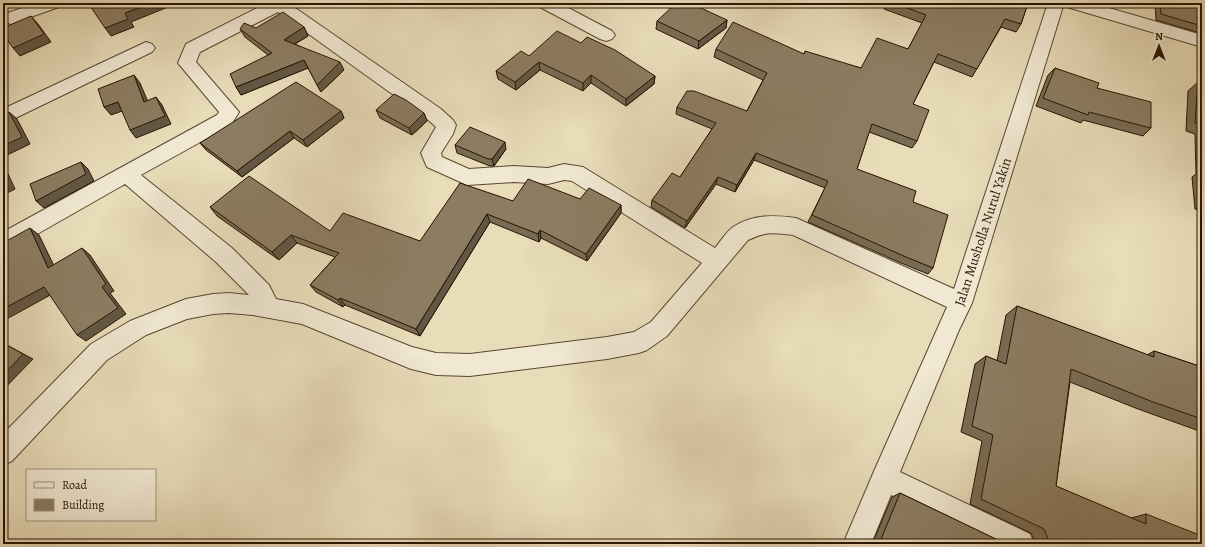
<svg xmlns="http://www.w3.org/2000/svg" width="1205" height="547" font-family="Alegreya,serif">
<rect width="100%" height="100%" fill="#e8dcb9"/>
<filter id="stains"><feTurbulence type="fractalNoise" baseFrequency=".005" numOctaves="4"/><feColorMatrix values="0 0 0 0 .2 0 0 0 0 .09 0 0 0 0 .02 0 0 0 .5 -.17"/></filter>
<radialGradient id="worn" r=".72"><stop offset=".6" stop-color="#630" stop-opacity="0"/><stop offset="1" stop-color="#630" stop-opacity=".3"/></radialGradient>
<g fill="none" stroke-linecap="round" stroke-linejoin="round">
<g stroke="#594630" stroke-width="2">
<path id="minor" d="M36,3H61L59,7L11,24L5,22L3,19L5,14Z
M267,3H288L441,109L453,120L456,125L453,134L441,153L442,157L469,169L514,166L548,168L564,164L583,167L715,248C720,242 726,232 733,227C753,214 774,215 796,218L954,289L1048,3H1064L972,303L959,330L900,472L1030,534L1034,544H991L891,495L871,544H843L875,469L947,307L793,235C773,233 767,231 748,240L667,336L647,350L639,353L607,359L470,376L436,375L411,369L302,324L253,315L229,313L213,314L187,319L146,335L107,360L12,461L3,465V434L91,344L130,321L186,299L213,294L229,293L249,295L216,262L125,184L11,249L3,252V232L217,115L219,112L178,63L186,44ZM278,12L427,119L436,127L421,153L427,167L467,185L514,182L548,184L564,180L572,181L702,263L651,322L634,332L607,337L470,354L436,353L412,347L303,304L276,299L269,285L232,248L141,175L231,125L239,112L196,62L200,52Z
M538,3H559L612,31L615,35L612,39L606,41L600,39L540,7Z
M1065,3H1092L1202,35V47L1067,7Z
M146,42L152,44L155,48L152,52L3,124V109Z"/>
</g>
<use href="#minor" fill="#f0e8d2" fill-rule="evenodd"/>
</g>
<path fill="#786b53" stroke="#291402" d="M574,3H588L583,7Z
M886,3H1028L1021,24L1016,32L1001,27L972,77L934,62L913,104L917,141L912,148L869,132L857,169L913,202L933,268L928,274L901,263L808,222L825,188L754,160L735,192L716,184L685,228L651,207L652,200L680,177L712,129L676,114L677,107L747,111L763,80L714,57L716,49L804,54L861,68L908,49L922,23L884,9Z
M1155,3H1202V31L1200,33L1156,20Z
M727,20L726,28L698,49L656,29L657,21Z
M304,27L308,36L295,44L344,70L321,92L308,68L241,95L236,87L268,55L245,37L240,29Z
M581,43L655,76L654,84L626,106L591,83L583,91L540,70L516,90L498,79L496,71L529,56Z
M1055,68L1097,88L1151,128L1143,136L1083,120L1081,123L1036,106L1048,75Z
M1198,82L1202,83V211L1195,209L1192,177L1196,174L1195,134L1186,131L1188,91Z
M376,110L424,113L427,121L412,135L380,118Z
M341,111L344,118L307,147L294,138L242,177L206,150L200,143Z
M455,145L506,149L494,166H490L457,153Z
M580,199L621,205V213L587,261L541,238L539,242L490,222L420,336L345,305L343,307L316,292L310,285L335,257L297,243L279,260L217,216L210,207L330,231L420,241L513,201Z
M1017,306L1147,355L1154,351L1202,367V432L1138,409L1070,382L1056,486L1131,518L1146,514L1202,544H872L892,497L900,493L1002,542H1035L1031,533L970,504L982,441L961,432L975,364L986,356L997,361L1006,315Z"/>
<path fill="#625744" stroke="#291402" d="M152,3H178L131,22L134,27L111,36L105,28L125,13Z
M583,3H588L583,7Z
M31,16L38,24L51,42L20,56L13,48Z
M727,20L726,28L698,49L699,41Z
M304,27L308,36L288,48L284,40Z
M304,60L308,68L241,95L236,87Z
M340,62L344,70L321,92L317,85Z
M539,62L540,70L516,90L515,82Z
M134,75L140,83L151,109L144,102Z
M591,75V83L583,91V83Z
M655,76L654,84L626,106V99Z
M156,97L162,105L171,124L136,138L130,130Z
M118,102L125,110L111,115L104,107Z
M341,111L344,118L307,147L303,140Z
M9,112L17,119L30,144L3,157V146Z
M424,113L427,121L412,135L409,128Z
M290,131L294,138L242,177L237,171Z
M505,142L506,149L494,166L492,159Z
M756,153L754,160L735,192L737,185Z
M81,162L88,169L94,181L44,208L36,201Z
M3,163L15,189L3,195Z
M718,177L716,184L685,228L687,221Z
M621,205V213L587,261L586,254Z
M487,214L490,222L420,336L416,329Z
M30,228L39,235L58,274L48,268Z
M540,230L541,238L539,242L538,234Z
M291,235L297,243L279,260L272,252Z
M82,248L90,255L114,291L110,293L126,314L86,341L77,335L102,287Z
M44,287L54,293L3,321V309Z
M340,298L345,305L343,307L338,300Z
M3,343L33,359L3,390Z"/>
<path fill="#8c7c61" stroke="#291402" d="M88,3H152L125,13L128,19L105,28Z
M676,3H690L727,20L699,41L657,21Z
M894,3H1028L1021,24L1005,19L977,69L938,54L913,104L929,110L917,141L872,124L857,169L916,191L913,202L948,215L933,268L906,257L812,215L828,181L756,153L737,185L718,177L687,221L652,200L672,173L680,177L716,123L677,107L687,91H694L747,111L767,73L716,49L733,22L804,54L805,51L861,68L877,38L908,49L926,15Z
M1160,3H1202V26L1161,14Z
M283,12L304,27L284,40L340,62L317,85L304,60L236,87L230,74L272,53L240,29L244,23L256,28Z
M31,16L44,34L13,48L3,34V28Z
M557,31L581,43L587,37L615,50L655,76L626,99L591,75L583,83L539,62L515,82L496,71L521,51L529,56Z
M1055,68L1099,83L1097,88L1151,102V128L1089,112L1088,115L1043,98Z
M134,75L144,102L156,97L165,116L130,130L118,102L104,107L98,89Z
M296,82L341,111L303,140L290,131L237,171L200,143Z
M1198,82L1202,83V125L1195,123Z
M394,94L406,100L424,113L409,128L376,110Z
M9,112L22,137L3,146V114Z
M470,127L505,142L492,159H488L455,145Z
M81,162L86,174L36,201L30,184Z
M3,174L7,182L3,184Z
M249,176L330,231L343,213L420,241L460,183L513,201L528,179L580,199L589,188L621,205L586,254L540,230L538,234L487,214L416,329L340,298L338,300L310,285L339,253L291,235L272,252L210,207Z
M30,228L48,268L82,248L106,284L102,287L118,308L77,335L44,287L3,309V243Z
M1017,306L1154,357V351L1202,367V419L1153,402L1071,369L1056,486L1146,524V514L1202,536V544H1057L1049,541L1044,529L981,499L993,435L972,426L986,356L1006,364Z
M3,343L23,354L3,375Z
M900,493L1002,542H1046V544H879Z"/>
<g text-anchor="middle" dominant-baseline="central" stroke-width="3" stroke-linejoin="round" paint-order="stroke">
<g font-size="14" fill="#291402" stroke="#f0e8d2">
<text transform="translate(983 232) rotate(-72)">Jalan Musholla Nurul Yakin</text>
</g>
</g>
<rect width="1205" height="547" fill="none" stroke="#e8dcb9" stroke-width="16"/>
<rect x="4" y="4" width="1197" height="539" fill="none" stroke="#291402" stroke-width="2"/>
<rect x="8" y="8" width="1189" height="531" fill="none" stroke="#291402"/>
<rect x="26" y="469" width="130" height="52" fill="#f0e8d2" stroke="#a0937f"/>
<rect x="34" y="482" width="20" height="6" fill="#f0e8d2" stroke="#a0937f"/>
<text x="62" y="489" font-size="12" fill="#291402">Road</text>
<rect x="34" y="499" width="20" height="12" fill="#8c7c61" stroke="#a0937f"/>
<text x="62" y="509" font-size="12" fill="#291402">Building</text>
<g transform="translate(1159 46)" stroke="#f0e8d2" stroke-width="3" paint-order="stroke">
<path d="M0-3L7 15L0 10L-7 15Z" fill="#291402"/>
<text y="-6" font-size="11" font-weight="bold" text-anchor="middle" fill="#291402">N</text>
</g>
<rect width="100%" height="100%" filter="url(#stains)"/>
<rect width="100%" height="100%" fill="url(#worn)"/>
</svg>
